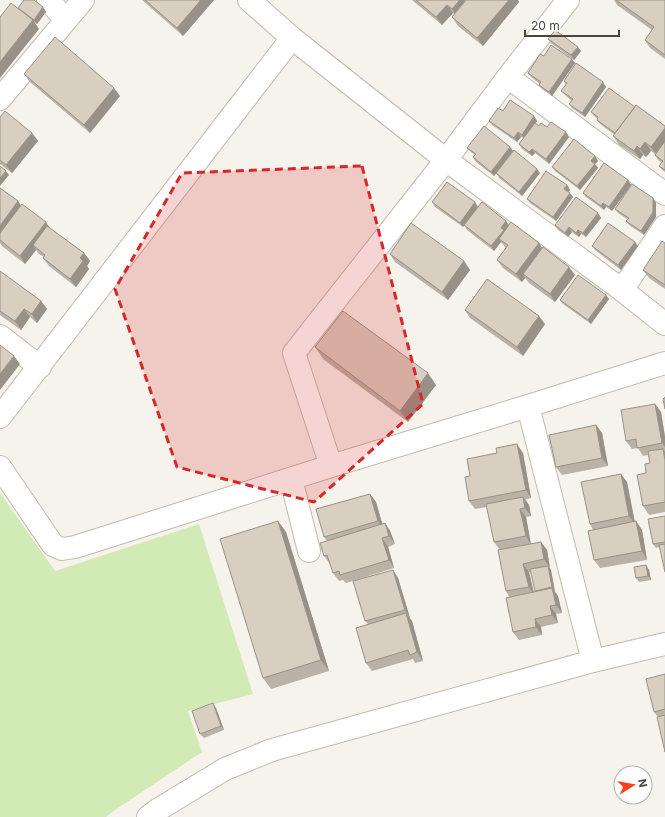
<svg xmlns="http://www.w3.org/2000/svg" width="665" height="817" font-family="Inter,sans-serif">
<rect width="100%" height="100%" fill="#f6f3ec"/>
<path fill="#d2eab5" d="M0,493L55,571L199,524L253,694L188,711L202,752L115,810L106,817H0Z"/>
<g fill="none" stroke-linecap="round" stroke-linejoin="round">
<g stroke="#c2bbae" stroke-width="24">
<path id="minor" d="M48,0L66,20
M249,0L292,38L446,160L622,290L665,324
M508,77L665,194
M0,99L83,0
M622,290L665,226
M0,336L40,367
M528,406L593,661
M0,417L292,38
M331,466L294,353L446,160L508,77L568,0
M0,467L53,545L62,549L75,547L331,466L528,406L665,363
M291,479L309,551
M148,817L156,811L225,769L272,750L593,661L665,644"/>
</g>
<use href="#minor" stroke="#fff" stroke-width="22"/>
</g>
<path fill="#bab2a6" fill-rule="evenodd" d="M142,0H214L183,36Z
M412,0H518L519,2L483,46L458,26L452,17L454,14L453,13L442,25Z
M614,0H665V59L650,48L645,40L652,30L617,5Z
M43,7L46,12L37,24L34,22L39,29L19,9Z
M548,39L581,51L574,60L551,43Z
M544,56L575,63L552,96L542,89L539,85L540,84L531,77L528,73Z
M24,74L120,96L90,133L30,82Z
M564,81L606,87L585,117L572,108L569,104L572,101L565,95L561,91L566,85Z
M635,107L665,126V172L662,170L659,166L662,163L658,160L655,155V154L651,151L646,157L643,155L640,159L619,145L613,136L615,135L600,124L597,120L598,119L594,116L591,112Z
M503,111L534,116L537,121L535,123L539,126L547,127L566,132L569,137L549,164L535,153L532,156L522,149L519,144L523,138L521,137L517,142L492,125L489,121Z
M0,117L32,133L38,141L12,173L0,164Z
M510,147L513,151L540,173L522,196L499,178L496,173L494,176L476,162L473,157L475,155L471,152L467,148Z
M595,156L598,161L595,164L598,168L580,190L555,171L552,167Z
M628,180L631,185L612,211L606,207L604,210L586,197L583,193Z
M567,185L570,190L568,192L573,197L556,221L530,203L527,199Z
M0,188L18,201L21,206L49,227L84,253L90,261L87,266L89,269L76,287L49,266L43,258L44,257L39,254L36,250L25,264L2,246L0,243Z
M653,198L656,203V217L644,235L629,225L626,221L627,219L618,213L615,209Z
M432,202L478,207L467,221H506L509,225L539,243L542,248L575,275L555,302L529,283L525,278L522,282L503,268L497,260L506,248L501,242L494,251L467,230L464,225L463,227L435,207Z
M598,213L601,218L586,237L581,234L579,237L572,232L568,237L558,230L555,225Z
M635,242L638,246L621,270L595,250L592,246Z
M665,243V289L649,278L643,270Z
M390,254L464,261L470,270L448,300L395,262Z
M0,271L41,301L47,309L37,323L30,317L21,330L0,315Z
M606,295L609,299L591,324L563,304L560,300Z
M465,310L545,324L523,356L470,318Z
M315,347L436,385L408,422L323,359Z
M655,404L661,412L665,437V512L649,515L643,506L650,463L648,455L643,456L638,448L632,449L626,441Z
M596,425L602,433L608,466L562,475L556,467Z
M523,453L531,498L525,500L529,505L531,516L526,517L531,544L541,542L547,550L550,568L551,570L555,592L558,596L562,613L556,614L558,623L541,627L542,635L519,640L513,632L510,598L506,591L500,550L494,542L487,507L475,509L469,501L470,476ZM529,572H531L536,592H534Z
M627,482L635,522L636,521L642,530L647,560L600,568L594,560L593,530L590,524Z
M370,494L376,502L382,523H385L390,531L395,544L388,547L394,568L346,583L343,580L339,581L333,573L330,564L324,556L327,541L324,537Z
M665,516V572L660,547L656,548L653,544Z
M278,521L286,532L329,671L271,689L263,678Z
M646,565L649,570L651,580L639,582L636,578Z
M393,570L398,578L410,618H409L412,621L423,661L415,663L413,659L372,671L366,663L368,624L365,621Z
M665,674V753L657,717H658L654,712Z
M216,708L224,730L204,738L200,734Z"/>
<path fill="#979187" d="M201,0H214L183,36L177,28Z
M460,0H472L458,18L452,9Z
M509,0H518L519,2L483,46L477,38Z
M447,5L453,13L442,25L436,17Z
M43,7L46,12L37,24L34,20Z
M33,20L39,29L0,78V62Z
M578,47L581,51L574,60L571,55Z
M572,59L575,63L552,96L549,92Z
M603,82L606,87L585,117L582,113Z
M114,88L120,96L90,133L84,125Z
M534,116L537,121L525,139L522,135Z
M665,128V144L657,155L651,147Z
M518,132L521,137L517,142L514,138Z
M566,132L569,137L549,164L546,159Z
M32,133L38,141L12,173L6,165Z
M645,142L651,151L646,157L640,149Z
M637,146L643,155L640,159L634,151Z
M510,147L513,151L494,176L491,172Z
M532,149L535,153L532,156L529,152Z
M595,156L598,161L595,164L598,168L580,190L577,186L591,161Z
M537,169L540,173L522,196L519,192Z
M6,171L9,175L0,186V178Z
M628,180L631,185L612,211L609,207Z
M567,185L570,190L567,194L564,189Z
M570,193L573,197L556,221L553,217Z
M653,198L656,203V217L644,235L641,231Z
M18,201L24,210L0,240V226Z
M475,202L478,207L463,227L460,223Z
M603,203L606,207L604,210L601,206Z
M598,213L601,218L586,237L583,233Z
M506,221L509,226L499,239L501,242L494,251L491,246L501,228Z
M46,222L51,230L33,245L36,250L25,264L20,256Z
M569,227L572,232L568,237L565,233Z
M578,230L581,234L579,237L576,233Z
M635,242L638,246L621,270L618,265Z
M539,243L544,251L523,274L525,278L522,282L516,274Z
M84,253L90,261L87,266L89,269L76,287L70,279L80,258Z
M464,261L470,270L448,300L442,292Z
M569,267L575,275L555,302L550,294Z
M606,295L609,299L591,324L588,320Z
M41,301L47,309L37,323L32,314Z
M24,309L30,317L21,330L15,321Z
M539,316L545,324L523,356L517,347Z
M14,356L20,364L0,390V374Z
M428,373L436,385L408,422L400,411Z
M655,404L661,412L665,437V447L662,443Z
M596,425L602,433L608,466L602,458Z
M517,444L523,453L531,498L526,490Z
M663,449L665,452V460Z
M621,474L627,482L635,524L629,516Z
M370,494L376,502L384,530L378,521Z
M523,497L529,505L531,516L525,508Z
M520,509L526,517L531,545L526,536Z
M278,521L286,532L329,671L321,660Z
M636,521L642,530L647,560L642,551Z
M385,523L390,531L395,544L389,536Z
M382,538L388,547L394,568L389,560Z
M541,542L547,550L550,568L544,559Z
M523,564L529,572L534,595L529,587Z
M646,565L649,570L651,580L648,576Z
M548,566L551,570L555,592L552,587Z
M393,570L398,578L410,618L405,610Z
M552,588L558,596L562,613L556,605Z
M550,606L556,614L558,623L552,615Z
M406,613L412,621L423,661L417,652Z
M535,619L541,627L542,635L536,627Z
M213,703L216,708L224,730L221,726Z"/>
<path fill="#d8cfc1" stroke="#979187" d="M24,0H34L43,7L34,20L18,8Z
M145,0H201L177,28Z
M416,0H460L452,9L447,5L436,17Z
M466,0H509L477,38L452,17Z
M616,0H665V55L645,40L654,27Z
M11,3L33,20L0,62V17Z
M555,30L578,47L571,55L548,39Z
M55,37L114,88L84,125L24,74Z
M551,45L572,59L549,92L539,85L541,82L528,73L540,54L544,56Z
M576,63L603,82L582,113L569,104L573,99L561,91L567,83L564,81Z
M609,88L635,107L615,133L597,120L598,117L591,112Z
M510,100L534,116L522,135L518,132L514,138L489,121L498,108L503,111Z
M636,105L665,126V128L651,147L645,142L640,149L637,146L634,151L613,136Z
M5,111L32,133L6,165L0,160V117Z
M551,122L566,132L546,159L532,149L529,152L519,144L535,123L539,126L541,123L547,127Z
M484,126L510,147L491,172L473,157L476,154L467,148Z
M574,139L595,156L591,161L595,164L577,186L552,167Z
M665,141V170L659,166L663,161L655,155Z
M514,150L537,169L519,192L496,173Z
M604,163L628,180L609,207L603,203L601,206L583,193Z
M0,166L6,171L0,178Z
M546,171L567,185L564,189L570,193L553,217L527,199Z
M447,182L475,202L460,223L432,202Z
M632,184L653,198V212L641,231L626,221L629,218L615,209Z
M0,188L18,201L0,226Z
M576,197L598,213L583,233L578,230L576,233L569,227L565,233L555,225Z
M482,202L506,221L501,228L504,230L491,246L464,225Z
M22,204L46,222L20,256L0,240V233Z
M511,222L539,243L516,274L497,260L508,245L499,239Z
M411,223L464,261L442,292L390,254Z
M608,223L635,242L618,265L592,246Z
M47,226L84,253L80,258L83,261L70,279L43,258L45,255L33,245Z
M662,241L665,243V285L643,270Z
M543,247L569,267L550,294L523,274Z
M0,271L41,301L32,314L24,309L15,321L0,311Z
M578,275L606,295L588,320L560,300Z
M487,279L539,316L517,347L465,310Z
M343,311L428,373L400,411L315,347Z
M0,345L14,356L0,374Z
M665,397V409L663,399Z
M655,404L662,443L637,448L636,439L626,441L621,410Z
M596,425L602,458L556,467L549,435Z
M517,444L526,490L469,501L465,477L470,476L467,459L497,453L496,448Z
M663,449L665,460V502L643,506L637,475L646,473L645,464L650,463L648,451Z
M621,474L629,516L590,524L581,482Z
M370,494L378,521L324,537L316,509Z
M523,497L525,508L520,509L526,536L494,542L486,504Z
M665,516V542L653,544L648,519Z
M278,521L321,660L263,678L220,539Z
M636,521L642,551L594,560L588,531Z
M385,523L389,536L382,538L389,560L340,575L339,571L333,573L327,555L324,556L320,543Z
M541,542L544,559L523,564L529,587L506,591L498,550Z
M665,544V572L659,545Z
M646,565L648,576L636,578L634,567Z
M548,566L552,587L535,591L530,569Z
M393,570L405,610L365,621L353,581Z
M552,588L556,605L550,606L552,615L535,619L536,627L513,632L506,598Z
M406,613L417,652L410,655L408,650L366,663L356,628Z
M665,674V709L654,712L646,679Z
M213,703L221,726L200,734L192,711Z
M665,715V752L657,717Z"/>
<path fill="#d62828" fill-opacity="0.2" stroke="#d62828" stroke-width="3" stroke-dasharray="8 5" stroke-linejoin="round" d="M362,166L423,404L314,502L177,467L115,289L182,173Z"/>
<g transform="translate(633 785) rotate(79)"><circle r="19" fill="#ffffff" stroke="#b7b4b0"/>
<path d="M0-3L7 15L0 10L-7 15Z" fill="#fc3f1d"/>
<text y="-6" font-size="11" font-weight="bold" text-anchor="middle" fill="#4b4439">N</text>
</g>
<path d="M525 30v6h94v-6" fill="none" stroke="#4b4439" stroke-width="2"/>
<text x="531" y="30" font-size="12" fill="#4b4439" stroke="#ffffff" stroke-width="3" paint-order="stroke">20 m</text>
</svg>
